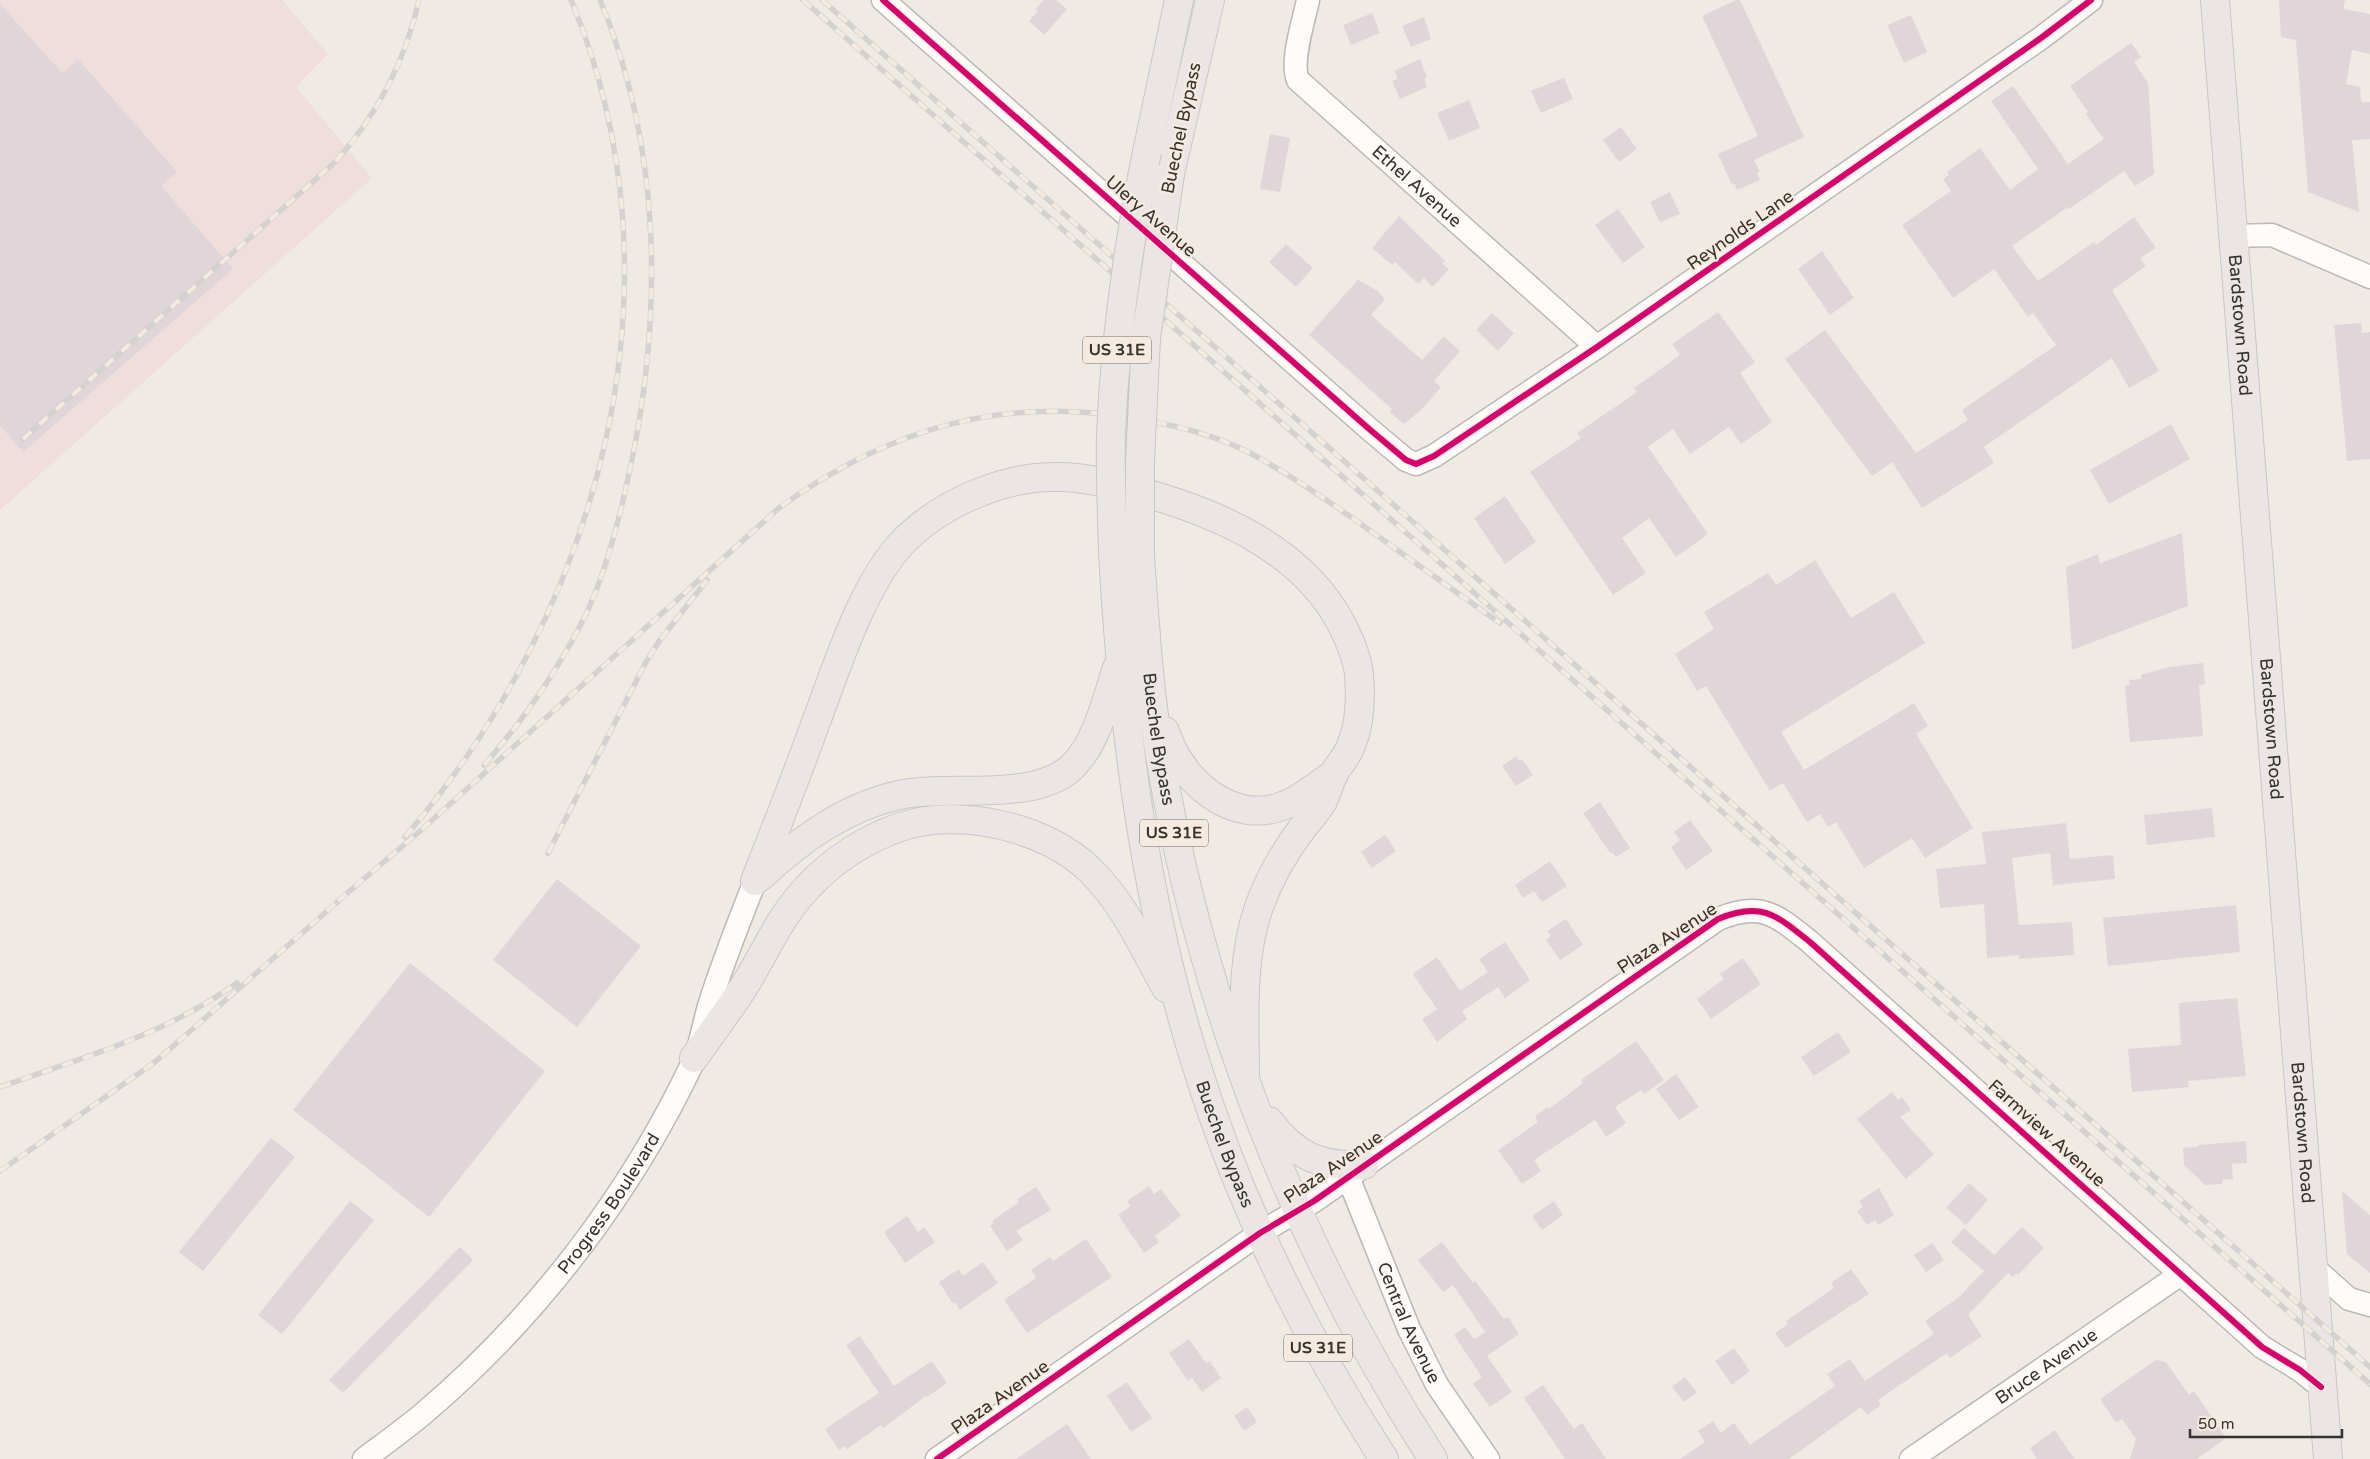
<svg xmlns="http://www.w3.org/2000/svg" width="2370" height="1459" font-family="'Varela Round',sans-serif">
<rect width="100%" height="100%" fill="#f0eae4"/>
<path fill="#efdedb" d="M0,0H282L328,54L296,87L372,178L0,510Z"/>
<path fill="#e0d5d8" d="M1044,0H1056L1067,9L1044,35L1029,21L1038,11L1036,9Z
M1736,0H1740L1804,137L1754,160L1760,172L1757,173L1760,180L1737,190L1734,183L1732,185L1718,154L1758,136L1702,16Z
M2279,0H2345L2343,9L2370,14V54L2352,50L2346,84L2360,87L2361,102H2370V139L2352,140L2359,212L2308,192L2296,40L2281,37Z
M0,4L62,73L78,59L177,172L161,186L233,269L23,452L0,425Z
M1372,13L1380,33L1351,45L1343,25Z
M1911,15L1927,52L1904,63L1887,25Z
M1424,17L1431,39L1411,47L1402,26Z
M2131,43L2141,57L2134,62L2148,83L2154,174L2135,186L2124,171L2069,209L2068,207L2012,246L2038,281L2094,242L2096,245L2134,217L2156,248L2140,258L2146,266L2112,290L2159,371L2129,388L2112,358L1984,447L1994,463L1922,508L1892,462L1872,476L1785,359L1825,330L1916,453L1968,420L1962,410L2056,345L2033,313L2028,317L1994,269L1953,298L1902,225L1951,191L1943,179L1949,175L1947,172L1980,148L2010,190L2038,169L1991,101L2013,86L2068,164L2104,139L2092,123L2086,114L2088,112L2070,86Z
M1420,59L1427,77L1424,79L1427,87L1400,99L1392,81L1398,79L1394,71Z
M1564,78L1573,99L1541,113L1531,91Z
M1469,100L1480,128L1449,141L1437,113Z
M1621,127L1637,149L1619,162L1603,140Z
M1270,134L1290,138L1280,192L1260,189Z
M1670,192L1680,214L1660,222L1650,202Z
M1618,209L1645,247L1623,263L1595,225Z
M1399,216L1445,261L1442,264L1449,269L1433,287L1424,278L1418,284L1395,262L1392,265L1372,248Z
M1286,244L1313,268L1296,287L1269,262Z
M1822,251L1854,298L1830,315L1798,269Z
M1358,280L1376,290L1385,299L1371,315L1422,360L1444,336L1460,351L1434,381L1441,387L1421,410L1404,424L1390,412L1392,409L1309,335Z
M1718,312L1755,362L1740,373L1772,422L1741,444L1729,427L1690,454L1673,429L1648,447L1708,534L1676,557L1649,518L1622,538L1646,573L1613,595L1530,472L1581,438L1577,433L1637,392L1634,388L1680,355L1672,344Z
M1492,313L1514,333L1498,351L1476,330Z
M2361,323L2362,333L2370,332V459L2347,461L2334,325Z
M2171,424L2190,459L2109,504L2090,470Z
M1505,496L1536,542L1505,564L1474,518Z
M2182,533L2188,606L2072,650L2066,567L2098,554L2100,563Z
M1815,560L1851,618L1894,592L1925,643L1781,732L1804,770L1914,703L1928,726L1916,734L1973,828L1925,858L1912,838L1864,868L1836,822L1828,827L1820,814L1807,822L1783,783L1770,791L1706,686L1697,691L1675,654L1714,629L1704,612L1768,573L1776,585Z
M2203,663L2205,684L2199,685L2203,736L2130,742L2125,686L2130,685L2129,680L2141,679V675L2169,667Z
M1516,756L1519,761L1522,759L1533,775L1516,786L1502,766Z
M1600,802L1630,848L1616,857L1612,852L1610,853L1583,813Z
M2212,808L2215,837L2147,845L2144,815Z
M1690,820L1713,851L1686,870L1671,847L1680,840L1674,832Z
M2066,823L2070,859L2113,855L2115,879L2053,885L2050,853L2012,858L2019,925L2072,922L2074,955L2019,959V955L1987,958L1984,904L1940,908L1936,869L1986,864L1982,832Z
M1385,835L1396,851L1372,868L1361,852Z
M1550,861L1567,886L1542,902L1534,891L1523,898L1515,885Z
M557,879L641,946L577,1027L493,960Z
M2236,905L2240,952L2108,966L2103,918Z
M1566,919L1583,945L1560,960L1546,940L1551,936L1547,931Z
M1505,942L1530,980L1505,998L1498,987L1462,1011L1467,1019L1437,1042L1422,1019L1437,1009L1413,974L1437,957L1460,991L1488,972L1479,959Z
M1743,958L1761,984L1711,1019L1697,999L1724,979L1720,974Z
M410,963L545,1071L429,1217L293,1110Z
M2237,998L2246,1076L2188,1081L2189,1087L2132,1092L2128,1049L2181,1045L2179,1003Z
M1838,1032L1851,1052L1814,1076L1801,1057Z
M1636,1041L1664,1080L1644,1094L1641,1090L1615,1107L1626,1123L1606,1137L1595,1120L1534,1160L1541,1171L1522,1184L1498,1150L1538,1122L1535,1116L1548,1107L1549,1109L1583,1083L1581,1080Z
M1676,1074L1699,1107L1679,1120L1656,1089Z
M1892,1092L1898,1100L1902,1097L1911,1110L1900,1117L1934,1154L1906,1179L1857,1119Z
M271,1138L295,1157L203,1271L179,1252Z
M2246,1141L2247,1163L2232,1164L2233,1179L2222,1180V1184L2205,1185L2184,1165L2183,1148L2198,1147V1145Z
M1969,1183L1988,1200L1966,1225L1946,1208Z
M1149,1186L1154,1194L1161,1189L1181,1216L1155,1236L1159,1242L1144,1253L1118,1215L1131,1206L1127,1201Z
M1036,1187L1051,1210L1016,1231L1023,1240L1007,1251L990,1226L994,1223L992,1221L1019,1202L1017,1199Z
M1879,1188L1894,1215L1878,1225L1875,1220L1867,1225L1857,1211L1863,1207L1859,1201Z
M2342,1191L2370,1215V1273L2347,1254Z
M350,1201L374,1220L282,1334L258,1315Z
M1554,1201L1563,1215L1542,1230L1532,1216Z
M907,1216L918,1232L924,1227L935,1242L905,1263L884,1232Z
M2022,1227L2044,1248L2018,1275L2017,1273L2013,1277L2008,1273L1968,1315L1982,1336L1950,1358L1947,1353L1878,1400L1881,1405L1867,1415L1861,1407L1789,1459H1680L1705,1442L1698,1431L1713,1421L1721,1433L1734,1423L1750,1445L1835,1386L1827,1374L1850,1359L1865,1381L1934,1334L1925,1321L1958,1298L1984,1271L1951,1242L1964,1228L1994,1255Z
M1086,1239L1112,1277L1027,1333L1004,1300L1036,1278L1031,1270L1050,1257L1053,1261Z
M1442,1242L1473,1283L1475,1281L1504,1319L1508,1317L1519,1334L1487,1356L1512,1392L1490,1407L1473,1384L1482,1377L1454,1335L1465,1327L1474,1339L1485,1332L1453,1285L1443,1292L1418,1260Z
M1932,1243L1944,1260L1926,1272L1914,1255Z
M460,1247L473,1260L343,1393L329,1380Z
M983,1262L998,1283L960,1310L955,1302L953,1304L939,1282L959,1269L963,1276Z
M1851,1269L1869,1294L1786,1348L1775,1333L1788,1324L1786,1321L1834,1288L1831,1283Z
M860,1336L894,1386L932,1361L947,1383L927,1397L926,1396L883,1428L881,1425L847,1449L845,1446L839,1450L825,1429L879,1393L846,1345Z
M1189,1339L1206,1363L1210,1361L1221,1378L1202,1392L1192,1378L1188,1381L1169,1353Z
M1734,1348L1750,1371L1732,1385L1715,1361Z
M2156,1360L2166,1362L2189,1395L2194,1391L2226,1438L2197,1459H2130L2136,1439L2122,1419L2116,1423L2100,1399Z
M1685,1377L1697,1392L1684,1402L1672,1387Z
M1127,1382L1152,1418L1131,1432L1107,1396Z
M1543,1385L1574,1429L1582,1423L1606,1459H1565L1524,1398Z
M1247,1407L1257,1422L1244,1431L1234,1416Z
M1067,1424L1091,1459H1016Z
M2055,1430L2066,1447L2075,1459H2037L2030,1448Z"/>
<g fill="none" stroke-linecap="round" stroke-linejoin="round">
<g stroke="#bdb8b3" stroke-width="25">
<g id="minor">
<path d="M883,0L1368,428L1406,460L1416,464L1434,456L1597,347L2041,38L2091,0"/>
<path id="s1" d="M1308,0C1304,20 1290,62 1298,80L1597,347"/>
<path d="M2233,236L2272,235L2370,277"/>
<path id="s2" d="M1348,1177L1409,1329L1437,1385L1488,1459"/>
<path d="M2314,1268L2349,1299L2370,1305"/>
<path id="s3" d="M364,1459C384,1444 405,1429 424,1413C537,1317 631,1194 694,1060C701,1043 704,1023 709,1006C722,964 739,922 755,881"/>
<path d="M937,1459L1260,1233L1314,1201L1718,919C1762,901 1776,915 1810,942L2262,1347L2300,1370L2321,1387"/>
<path id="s4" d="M1911,1459L2181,1274"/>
</g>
</g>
<g stroke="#c9c7c4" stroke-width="30">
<g id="major">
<path id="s5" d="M2215,0L2328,1459"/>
<path d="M1147,152L1179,0"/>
<path d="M1170,174L1210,0"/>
<path id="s6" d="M1113,551C1122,723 1144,898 1196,1064C1239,1203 1305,1337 1384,1459"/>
<path id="s7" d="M1140,556C1145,625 1149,694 1161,762C1203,1008 1297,1250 1433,1459"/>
<path d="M1165,731C1180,780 1232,827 1285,805C1303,798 1319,784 1334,774"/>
<path d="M760,877C800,840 845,807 899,795C949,784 1034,803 1072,767C1097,743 1106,700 1117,668"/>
<path d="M755,881C776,828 797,775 816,722C837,667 861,588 901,544C938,505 1000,477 1054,477C1081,476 1109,483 1134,490C1213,511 1300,547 1341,623C1349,639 1357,656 1359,674C1361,698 1360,726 1350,748C1345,759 1337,767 1332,777C1329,786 1326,795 1322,803C1316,812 1308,821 1301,830C1283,854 1269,879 1259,907C1240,960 1245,1021 1245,1077"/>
<path d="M694,1058C712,1032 732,1007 748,980C767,948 782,913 809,886C835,858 864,840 900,827C959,807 1047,827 1091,871C1125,905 1143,947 1166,988"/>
<path d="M1269,1121C1295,1156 1320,1167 1364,1165"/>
</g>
</g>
<use href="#minor" stroke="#fdfcfb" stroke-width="22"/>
<use href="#major" stroke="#ebe5e5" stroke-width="28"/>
<g stroke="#d4d2d0" stroke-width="5.5">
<path id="rail" d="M803,0L2370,1384
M822,0L2370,1367
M23,439L334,163C377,116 405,62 419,0
M484,765C526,717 560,668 588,610C608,565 620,517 630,469C663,314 662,149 600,0
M405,837C600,609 690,285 571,0
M548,853L646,662L660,640L707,580
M338,901L419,832L779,508C890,427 1007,394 1143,420C1179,426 1217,436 1250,453C1293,476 1333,504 1372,532C1414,562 1457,593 1500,623
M0,1087C85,1057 162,1036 237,983
M0,1171L155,1062L342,898"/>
</g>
<use href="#rail" stroke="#f5eadf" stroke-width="4" stroke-dasharray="11" stroke-linecap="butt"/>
<g stroke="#c9c7c4" stroke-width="30" stroke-linecap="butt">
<path id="major-bridge" d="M1113,551C1112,512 1110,473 1111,434C1115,338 1128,245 1147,152
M1140,556V460L1146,338L1170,174"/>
</g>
<use href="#major-bridge" stroke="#ebe5e5" stroke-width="28"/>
<g stroke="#f5eadf" stroke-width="9">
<path id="cycleway" d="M883,0L1368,428L1406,460L1416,464L1434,456L1597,347L2041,38L2091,0
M937,1459L1260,1233L1314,1201L1718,919C1762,901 1776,915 1810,942L2262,1347L2300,1370L2321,1387"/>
</g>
<use href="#cycleway" stroke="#d6006c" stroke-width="6"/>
</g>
<g text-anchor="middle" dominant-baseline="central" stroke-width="5" stroke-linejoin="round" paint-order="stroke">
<g fill="#f5eadf" stroke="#6f6963" stroke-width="1">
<rect x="1083" y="336.5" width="68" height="27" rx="4"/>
<rect x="1140" y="819.5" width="68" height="27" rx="4"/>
<rect x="1284" y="1334.5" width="68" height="27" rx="4"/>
</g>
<g font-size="16" font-weight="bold" fill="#36322e">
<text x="1117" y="350">US 31E</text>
<text x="1174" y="833">US 31E</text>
<text x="1318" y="1348">US 31E</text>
</g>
<g font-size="18" fill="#36322e" stroke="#f5eadf">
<text transform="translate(1181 128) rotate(-78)">Buechel Bypass</text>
<text stroke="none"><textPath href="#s1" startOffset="241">Ethel Avenue</textPath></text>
<text transform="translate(1151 216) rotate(41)">Ulery Avenue</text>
<text transform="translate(1740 230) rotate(-35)">Reynolds Lane</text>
<text stroke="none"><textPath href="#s5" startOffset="326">Bardstown Road</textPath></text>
<text stroke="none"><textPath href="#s5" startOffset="731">Bardstown Road</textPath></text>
<text stroke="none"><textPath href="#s7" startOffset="184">Buechel Bypass</textPath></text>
<text transform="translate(1667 938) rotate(-33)">Plaza Avenue</text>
<text transform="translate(2047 1133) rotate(42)">Farmview Avenue</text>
<text stroke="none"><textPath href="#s5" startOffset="1136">Bardstown Road</textPath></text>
<text stroke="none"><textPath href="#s6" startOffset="606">Buechel Bypass</textPath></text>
<text transform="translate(1333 1167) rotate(-34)">Plaza Avenue</text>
<text stroke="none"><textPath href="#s3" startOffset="356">Progress Boulevard</textPath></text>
<text stroke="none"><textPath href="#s2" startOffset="158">Central Avenue</textPath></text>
<text stroke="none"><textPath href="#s4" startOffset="164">Bruce Avenue</textPath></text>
<text transform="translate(1000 1397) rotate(-35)">Plaza Avenue</text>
</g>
</g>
<path d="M2190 1429v8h152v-8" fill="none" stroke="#36322e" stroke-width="2.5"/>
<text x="2198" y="1429" font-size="15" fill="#36322e" stroke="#f5eadf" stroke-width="4" paint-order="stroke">50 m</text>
</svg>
